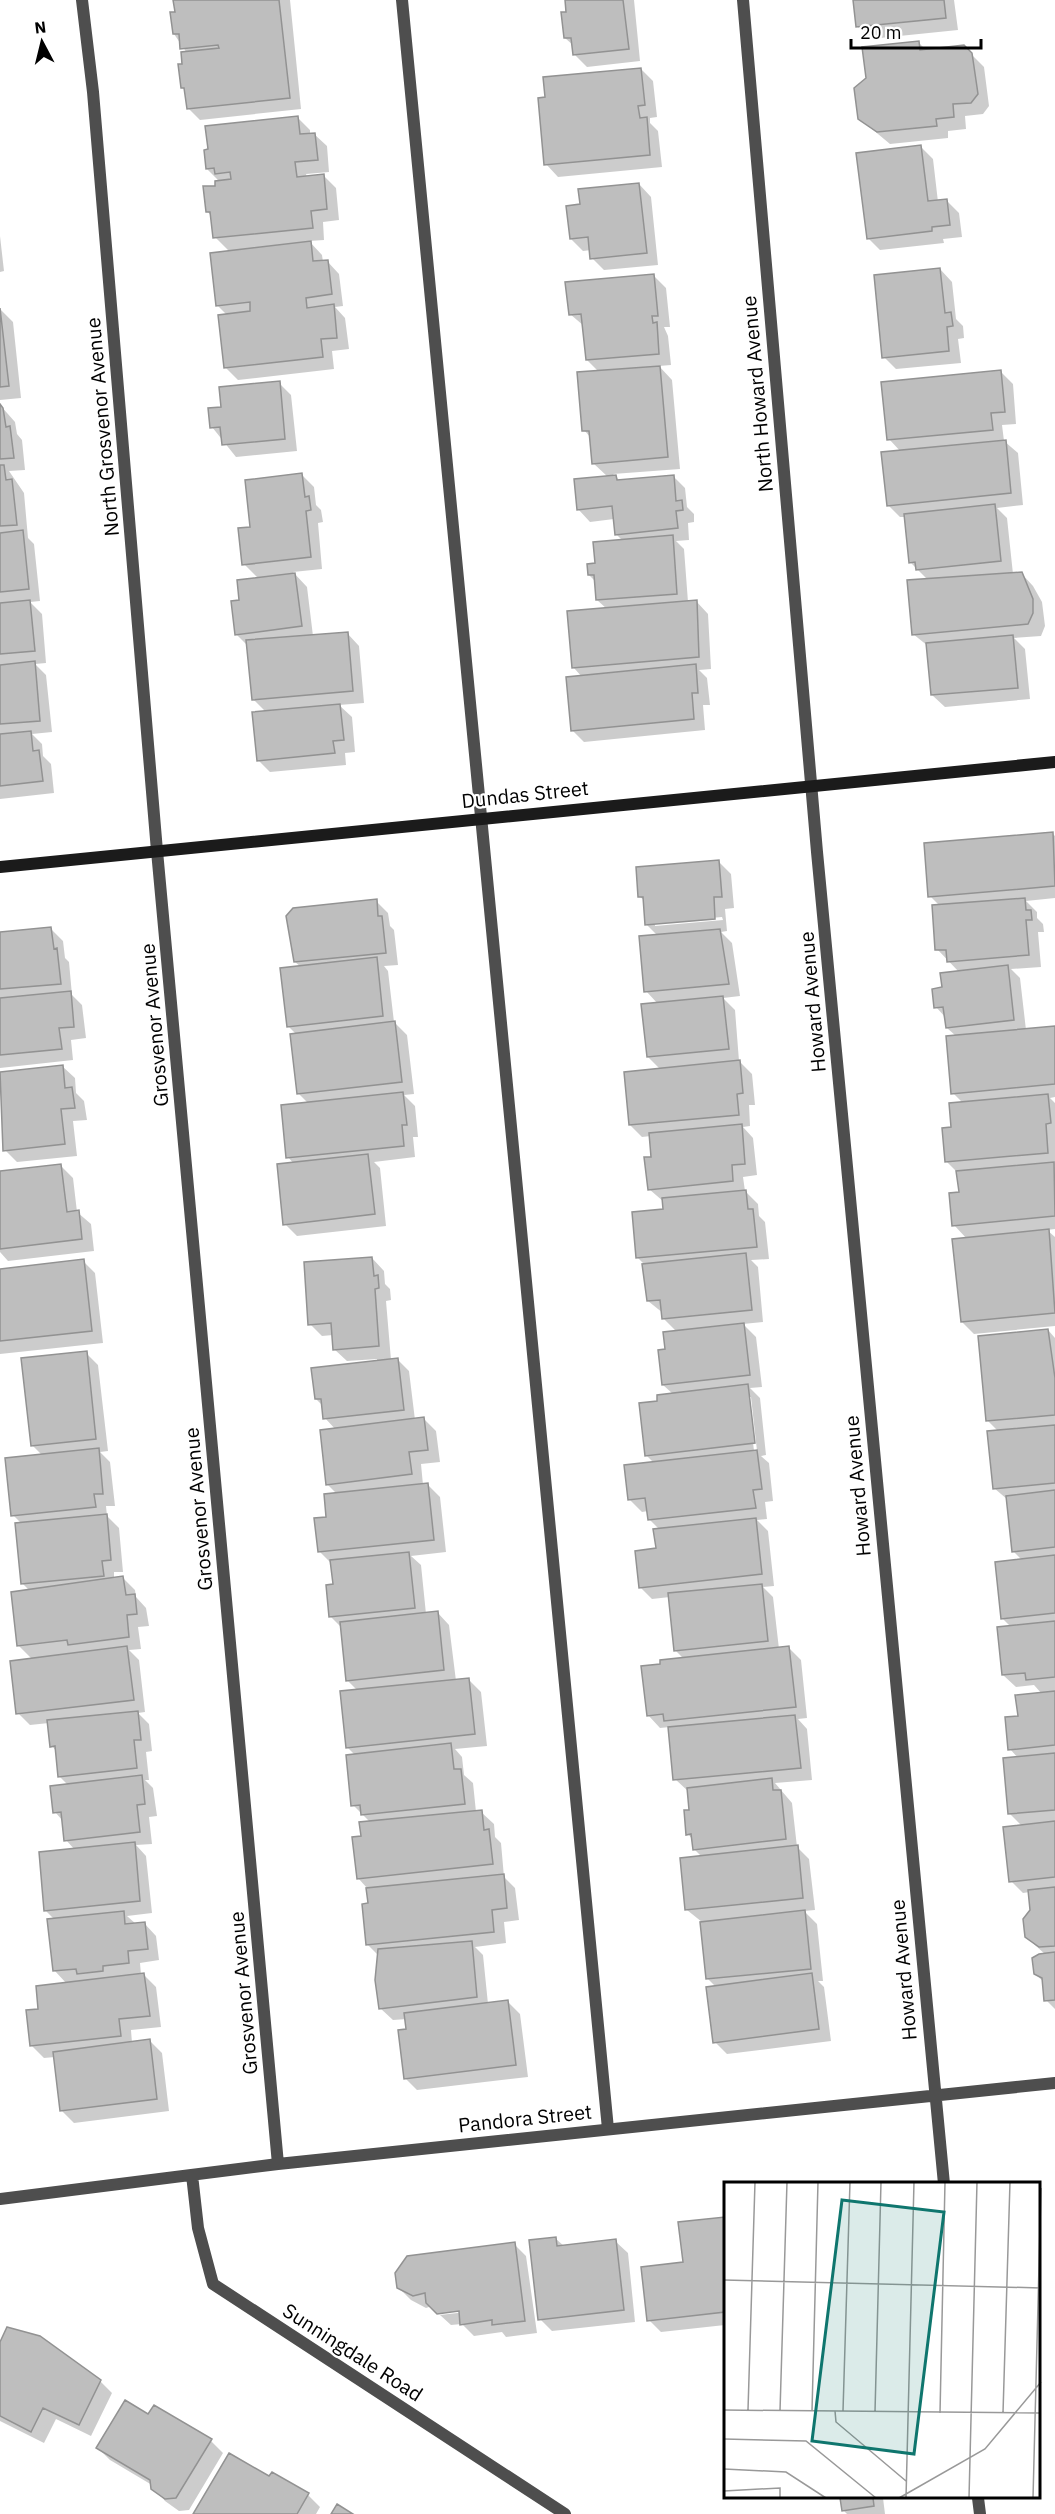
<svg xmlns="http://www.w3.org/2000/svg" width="1055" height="2514" font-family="'IBM Plex Sans',sans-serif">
<rect width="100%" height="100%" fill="#fff"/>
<path fill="#0003" fill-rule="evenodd" d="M175,0H290L301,109L200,120L188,108L186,91L182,87L187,53L174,34Z
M567,0H634L640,61L587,67L575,55L574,46L565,38Z
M855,0H954L958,30L870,39L858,27Z
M918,42L926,50L963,46L984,67L989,106L983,114L965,116L966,129L948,131V138L890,144L860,119Z
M641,69L653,81L657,117L650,118V123L658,131L662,167L558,177L546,164Z
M298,118L310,130V134H314L327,146L329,172L306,174L307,177L323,175L336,188L339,220L323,222L324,240L309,241L322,255L323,262L327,261L339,274L343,306L335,307L345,318L349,349L332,351L334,369L238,380L226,368L227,315L218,306L230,252L215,237L212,217L208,212L220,182L207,169Z
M921,147L933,159L938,202L947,201L959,213L962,237L943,239L944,243L880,250L868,238Z
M639,184L651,197L658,265L604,270L592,258L591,250L583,251L571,239L581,205Z
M0,236L4,271L0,272Z
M940,269L952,282L956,319L963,326L964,338L958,339L961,363L896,369L884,357Z
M653,275L666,288L670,327H664L668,336L671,365L659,366L672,380L680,469L613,474L620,481L673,476L685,488L687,507L694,514V522L688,523L689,540L676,541L684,549L688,602L696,601L708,614L711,669L699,670L707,678L710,705H703L705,730L584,742L572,730L582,677L574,668L607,609L597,600L596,582L589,575L623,541L616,534L614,519L590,522L578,509L608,477L593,463L591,438L584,430L599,372L587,360L584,326L570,314Z
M0,309L13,322L21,398L0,400Z
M1001,372L1013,384L1016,424L1002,425L1004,441L1018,453L1023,505L997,508L1007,518L1013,574L1021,573L1033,586L1042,602L1045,626L1041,636L1014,638L1025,649L1030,699L945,707L932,695L928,646L913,634L928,580L910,562L906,517H900L888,505L901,452L889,439Z
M279,383L291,395L297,451L236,457L212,427L223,408Z
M0,405L15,422L17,434L22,440L25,470L9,471L24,493L28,538L34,544L40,601L30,602L42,614L46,663L35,664L46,675L52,732L32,734L42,744L43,756L51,764L54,793L0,799Z
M302,475L314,487L316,505L321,510L323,522L318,523L322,569L293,572L307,587L313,636L347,633L359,646L364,703L339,705L352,717L355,752L345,753L346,765L270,772L258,760L266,712L253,699L248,646L236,634L241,601L259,579L244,564L252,528Z
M1052,833L1055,836V898L1026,901L1037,912V918L1043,924L1044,932H1038L1041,967L1011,969L1020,978L1026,1030L1055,1028V1097L1050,1098L1055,1103V1229L1047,1230L1055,1237V1326L974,1334L962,1322L967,1239L954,1225L960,1194L958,1173L946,1161L953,1128L963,1103L953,1093L956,1036L947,1028L946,1018L936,1007L944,989L959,972L937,949L940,906L930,896Z
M719,862L731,874L734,908L725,909L727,931L721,932L732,943L740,996L723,998L735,1010L739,1061L752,1074L755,1105H749L750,1126L743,1127L753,1138L757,1175L743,1177L745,1191L758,1204L759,1216L765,1222L769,1259L751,1260L758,1267L763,1322L743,1324L756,1337L762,1387L750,1388L760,1398L766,1455L761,1456L769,1463L773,1501L765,1502L767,1519L757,1520L768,1531L774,1586L763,1587L773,1597L779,1649L789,1648L801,1660L807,1718L798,1719L807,1729L812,1780L775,1783L792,1803L797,1847L809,1859L815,1910L804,1911L817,1924L823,1981H818L824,1987L831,2041L727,2054L715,2042L716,1987L708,1979L702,1922L687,1910L702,1857L694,1849L693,1840L688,1834L691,1811L689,1792L675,1779L670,1727L660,1728L648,1715L684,1659L675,1650L670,1597L652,1599L640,1587L658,1550L660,1530L649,1519L648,1511L642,1512L630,1500L654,1463L646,1455L659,1402L673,1394L663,1385L667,1350L677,1332L664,1319L663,1313L648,1301L644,1264L637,1257L665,1210L664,1202L649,1189L653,1158L651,1136L642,1137L630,1125L661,1070L648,1057L658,1004L646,991L658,936L646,924L645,901L639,896ZM722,917L723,920L655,926V923ZM748,1397H751L757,1451H754Z
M376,901L388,913L390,926L394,930L398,965L384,966L388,971L394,1022L407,1035L414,1094L404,1095L415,1106L418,1137H413L415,1157L374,1162L380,1168L386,1226L297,1236L285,1224L294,1164L288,1157L309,1104L299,1094L296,1034L288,1026L301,967L295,962Z
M51,929L63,941L65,958L69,962L72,995L82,1005L86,1038L71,1040L73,1060L0,1068V933Z
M62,1066L75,1078L76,1093L84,1101L87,1120L73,1121L77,1156L17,1162L5,1150L0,1073Z
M61,1166L73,1178L77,1212L91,1224L94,1251L8,1261L0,1252V1173Z
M372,1258L384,1271L385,1284L390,1289L391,1300L386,1301L391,1360L397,1359L409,1371L415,1420L424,1419L436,1431L440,1462L421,1464L423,1485H428L440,1497L446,1552L411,1556L421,1565L426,1614L437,1612L449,1625L456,1681L469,1680L481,1692L487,1746L455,1749L462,1757L464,1775L473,1783L476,1812H481L494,1824L495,1837L501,1843L504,1877L515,1888L519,1920L504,1922L506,1943L475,1947L483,1955L488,2004L508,2002L520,2014L528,2077L417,2090L405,2078L407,2019L393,2020L380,2008L379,1956L367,1944L370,1905L367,1888L358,1878L362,1837L371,1823L353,1805L355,1755L347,1747L358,1691L348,1681L342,1628L330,1616L335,1586L333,1565L320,1552L337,1494L327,1484L336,1430L325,1418L323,1406L316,1399L377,1362V1359L347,1361L334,1349L333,1335L322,1336L310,1324Z
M83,1261L95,1273L103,1343L0,1354V1270Z
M1048,1330L1055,1338V2009L1046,2000L1044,1982L1035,1974L1046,1955L1026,1937L1031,1910L1030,1892L1023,1893L1011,1881L1022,1826L1010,1814L1018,1758L1010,1749L1019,1717L1042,1694L1034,1685L1016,1687L1003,1675L1011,1627L1002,1618L1022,1560L1013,1551L1008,1500L994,1488L998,1431L988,1421Z
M86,1353L98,1365L108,1451L100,1452L110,1462L115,1506H106L107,1516L119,1528L123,1572H114V1579L123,1578L135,1590L136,1597L146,1608L149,1626L138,1627L141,1649L129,1650L139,1660L145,1712L138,1713L149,1724L152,1751L146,1752L149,1780H145L153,1788L157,1816L149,1817L152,1844L136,1845L146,1856L152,1913L127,1916L136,1924L144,1923L156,1936L159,1960L140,1963L141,1975H144L156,1987L161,2027L131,2030L132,2043L150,2041L162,2053L169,2111L74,2123L62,2111L55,2057L44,2058L32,2046L40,2010L67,1984L54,1970L55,1920L46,1911L40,1854L75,1850L66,1840L63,1821L55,1812L68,1785L59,1776L57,1752L52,1746L49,1723L30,1725L18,1713L32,1659L18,1645L31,1592L22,1583V1524L13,1515L43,1456L32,1445Z
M725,2218V2325L661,2332L649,2320L684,2263L680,2223Z
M556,2239L564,2246L615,2241L628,2253L635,2322L552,2331L540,2319Z
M514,2244L526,2256L537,2333L506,2337L502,2332L474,2336L462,2324L451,2325L440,2315L466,2312L432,2306L426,2308L411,2300L398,2287Z
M0,2345L100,2381L112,2393L91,2436L56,2419L44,2443L0,2421Z
M211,2441L223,2453L189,2510L179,2511L165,2501L152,2485L110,2460L98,2448Z
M272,2474L308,2495L320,2507L316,2514H195L269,2478Z
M842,2498H883L885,2514H847L843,2510Z"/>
<path fill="#bebebe" stroke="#929292" stroke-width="1.5" d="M173,0H279L290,98L187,109L184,88H181L178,64H182L181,52L219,48L218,45L180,49L179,34H173L170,12H175Z
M565,0H623L629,49L573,55L571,38H564L561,12H566Z
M853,0H944L946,18L856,27Z
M919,41L920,50L964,45L972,53L978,94L971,103L953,104L954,117L936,119L937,126L877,132L858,119L854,88L866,78L862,47Z
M641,68L645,105L638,106L640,118L647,117L650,155L544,165L538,98L545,97L543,77Z
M298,116L300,134L315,133L318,160L295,162L297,177L324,174L327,209L311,211L313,228L213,238L210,212H206L203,186H215V181L231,179L230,172L215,174L214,168L206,169L204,150L208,149L205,126Z
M921,145L928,201L947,199L950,225L932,227V231L867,239L856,153Z
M639,183L647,253L590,259L588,237L570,239L566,206L580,204L578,189Z
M311,241L313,261L328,260L332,294L306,298L307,308L334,304L337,338L321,339L323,357L224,368L218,315L250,311V302L216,306L210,253Z
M940,268L945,313L951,312L953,326L947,327L949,351L882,358L874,275Z
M654,274L658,316H652L653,323L657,322L659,354L586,360L581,314L569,315L565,282Z
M0,308L9,386L0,387Z
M660,366L668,457L592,464L589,431H582L577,372Z
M1001,370L1005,412L991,413L993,430L887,440L881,382Z
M280,381L285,439L222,445L220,427L210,428L208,408L221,407L219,387Z
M0,404L3,408L6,427L10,426L14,458L0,459Z
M1006,440L1011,493L887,506L881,452Z
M0,465H4L6,480L12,479L17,525L0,526Z
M302,473L305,497L309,496L311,510L306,511L311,557L242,565L238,528L250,527L245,480Z
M616,475L617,480L674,475L676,501L682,500L683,510L676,511L678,528L615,535L612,506L577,510L574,479Z
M995,504L1001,561L916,570L915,562L909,563L904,514Z
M23,530L29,589L0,592V533Z
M673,535L677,594L596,600L594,575H588L587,564L595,563L593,542Z
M1022,572L1033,599V613L1028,624L912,635L907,580Z
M295,573L302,626L235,635L231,601L239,600L237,580Z
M30,600L35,651L0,654V603Z
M697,600L699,657L572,668L567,611Z
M348,632L353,691L252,700L246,640Z
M1013,635L1018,688L931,695L926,643Z
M35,661L40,721L0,724V665Z
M696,664L698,693H692L694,719L571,731L566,677Z
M340,704L344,740L333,741L335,753L257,761L252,712Z
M31,731L33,751L39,750L43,781L0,786V734Z
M1053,832L1055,886L928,897L924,843Z
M719,860L722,897H714L715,919L645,925L643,897H638L636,867Z
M1025,898L1026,910H1031L1032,920H1026L1029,955L947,962L946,950H935L932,905Z
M377,899L378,916H382L386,953L294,962L286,916L293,908Z
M51,927L54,949L57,948L61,984L0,989V932Z
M720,929L729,984L644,992L639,936Z
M377,957L383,1016L287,1027L280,968Z
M1008,965L1014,1020L946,1028L943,1007L934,1008L932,989L942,987L940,973Z
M71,991L74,1027L59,1028L62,1049L0,1055V998Z
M723,996L729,1049L647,1057L641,1004Z
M395,1021L402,1082L297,1094L290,1034Z
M1055,1026V1084L951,1094L946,1036Z
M740,1060L743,1093L737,1094L739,1115L629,1125L624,1072Z
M63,1065L65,1088L72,1087L75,1108L61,1109L65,1144L3,1151L0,1072Z
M403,1092L407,1125H402L404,1146L286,1158L281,1105Z
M1048,1094L1051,1123L1046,1124L1048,1153L945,1162L942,1128L951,1127L949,1103Z
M742,1124L745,1164L732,1165L733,1181L648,1190L644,1157H651L649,1133Z
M368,1154L375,1214L283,1225L277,1164Z
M1054,1162L1055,1216L952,1226L949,1193L959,1192L956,1171Z
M61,1164L67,1212L79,1210L82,1239L0,1249V1171Z
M746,1190L748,1209H753L757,1247L636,1258L632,1212L663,1209L662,1198Z
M1049,1229L1055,1313L961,1322L952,1239Z
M746,1253L752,1310L662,1319L660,1300L647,1301L642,1264Z
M372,1257L374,1276L378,1275L379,1288L375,1289L379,1346L333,1350L331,1323L308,1325L304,1262Z
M84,1259L92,1331L0,1341V1269Z
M744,1323L750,1375L662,1385L658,1350L665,1349L663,1332Z
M1048,1329L1055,1378V1415L986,1421L978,1336Z
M87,1351L96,1439L31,1446L21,1358Z
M398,1358L404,1410L323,1419L321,1399H315L311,1368Z
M748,1384L755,1443L645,1456L639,1403L657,1401V1395Z
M424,1417L428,1450L409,1452L412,1474L326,1485L320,1430Z
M1055,1425V1483L993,1489L987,1431Z
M99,1448L103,1494H94L96,1507L11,1516L5,1458Z
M757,1450L762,1489L753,1490L756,1508L648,1520L645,1498L628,1500L624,1465Z
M428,1483L434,1540L318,1552L314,1518L326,1517L324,1494Z
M1055,1490V1547L1012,1552L1006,1496Z
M107,1514L111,1560L102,1561L104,1576L21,1584L15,1523Z
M756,1518L762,1574L639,1588L635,1551L656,1548L653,1529Z
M409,1552L415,1608L329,1617L326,1585L333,1584L330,1560Z
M1055,1555V1613L1001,1619L995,1562Z
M123,1576L126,1595L135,1594L137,1614L127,1615L129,1637L68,1645L67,1640L17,1646L11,1592Z
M762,1584L768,1641L674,1651L668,1593Z
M438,1611L444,1670L346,1681L340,1622Z
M1055,1621V1677L1026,1680L1025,1673L1002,1675L997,1627Z
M127,1646L134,1700L16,1714L10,1661Z
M789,1646L796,1707L664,1721L663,1714L647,1716L641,1666L660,1664V1660Z
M469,1678L475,1734L346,1748L340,1691Z
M1055,1691V1745L1008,1750L1005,1717L1018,1716L1015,1695Z
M138,1711L141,1740H134L137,1768L58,1777L55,1746L50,1747L47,1720Z
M795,1715L801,1768L673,1780L668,1727Z
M451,1743L454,1769H461L465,1804L361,1815L360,1805L351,1806L346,1755Z
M1055,1753V1810L1008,1814L1003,1758Z
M142,1775L145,1804L137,1805L140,1832L64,1841L61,1812L53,1813L50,1786Z
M772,1778L773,1790H781L786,1839L693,1850L691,1834L686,1835L684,1810H689L687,1788Z
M482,1810L484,1830L489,1829L493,1864L357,1879L352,1837L361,1836L359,1822Z
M1055,1821V1877L1009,1882L1003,1827Z
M135,1842L140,1901L44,1911L39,1852Z
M798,1845L803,1898L685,1910L680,1858Z
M504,1874L507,1908L492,1910L494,1932L366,1945L362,1904L368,1903L366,1888Z
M1055,1887V1946L1039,1947L1025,1937L1023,1919L1030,1910L1028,1890Z
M805,1910L811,1969L706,1979L700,1922Z
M124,1911L125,1924L145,1922L148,1949L128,1951L129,1963L103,1966V1971L77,1974L76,1969L53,1971L47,1919Z
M472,1941L477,1997L379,2009L375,1980L378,1949Z
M1055,1952V2000L1044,2001L1042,1978L1034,1974L1032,1958L1039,1954Z
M144,1973L150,2016L119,2019L121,2036L30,2046L26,2010L38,2009L36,1986Z
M812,1973L819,2029L713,2043L706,1987Z
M508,2000L516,2065L404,2079L398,2030L406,2029L404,2013Z
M150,2039L157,2099L60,2111L53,2052Z
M725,2217V2312L647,2321L641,2267L683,2262L678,2222Z
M556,2237L557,2246L616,2239L624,2310L538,2320L529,2240Z
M515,2242L525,2321L492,2325V2320L460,2325L459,2311L437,2314L426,2303L425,2293L413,2296L397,2288L395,2273L407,2256Z
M7,2327L40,2336L101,2380L79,2425L43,2408L31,2432L0,2416V2342Z
M125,2400L148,2414L154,2405L212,2439L176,2498L165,2499L151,2489L150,2480L96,2448Z
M229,2453L269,2476L272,2472L309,2493L297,2514H193Z
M840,2498H873L874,2506L842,2511Z
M337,2504L353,2514H331Z"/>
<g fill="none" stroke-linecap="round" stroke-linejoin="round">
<path stroke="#4e4e4e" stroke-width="12" d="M402,0L608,2129"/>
<path stroke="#4e4e4e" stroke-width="12" d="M82,0L93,92L157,851L278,2164
M743,0L817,852L944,2184
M192,2175L198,2228L213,2284L565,2514
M0,2199L278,2164L1055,2083
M978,2498L980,2514"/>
<path stroke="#1b1b1b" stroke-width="12" d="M0,867L1055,762"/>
</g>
<g text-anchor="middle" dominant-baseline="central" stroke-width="4.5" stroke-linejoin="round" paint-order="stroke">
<g font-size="20" fill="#000" stroke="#fff">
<text transform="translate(757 394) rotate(-95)">North Howard Avenue</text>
<text transform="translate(102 427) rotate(-95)">North Grosvenor Avenue</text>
<text transform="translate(525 794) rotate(-6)">Dundas Street</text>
<text transform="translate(812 1002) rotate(-95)">Howard Avenue</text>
<text transform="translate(154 1025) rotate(-95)">Grosvenor Avenue</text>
<text transform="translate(857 1486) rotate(-95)">Howard Avenue</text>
<text transform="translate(198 1509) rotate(-95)">Grosvenor Avenue</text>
<text transform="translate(903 1970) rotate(-95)">Howard Avenue</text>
<text transform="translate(243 1993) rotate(-95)">Grosvenor Avenue</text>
<text transform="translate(525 2118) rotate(-6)">Pandora Street</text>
<text transform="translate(353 2352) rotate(33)">Sunningdale Road</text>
</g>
</g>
<g transform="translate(724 2182)">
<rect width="316" height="316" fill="#fff"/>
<path fill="none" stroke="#999" stroke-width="1.5" d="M0,98L317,106M0,228L317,231M24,228L31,0M56,229L63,0M88,229L94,0M111,229L112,240L182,299M119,229L126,0M151,230L157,0M216,231L221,0M279,231L286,0M0,257L82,259L152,316M0,287L62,290L102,316M0,309L56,306V316M175,316L261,267L317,200M182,316L190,0M245,316L253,0M309,316L317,6"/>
<path fill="#0f766e" fill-opacity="0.15" stroke="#0f766e" stroke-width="3" d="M118,18L220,30L190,272L88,259Z"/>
<rect width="316" height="316" fill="none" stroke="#000" stroke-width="3"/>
</g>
<g transform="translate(42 42) rotate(353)" stroke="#ffffff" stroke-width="4.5" paint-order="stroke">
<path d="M0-4.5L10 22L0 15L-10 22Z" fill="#000000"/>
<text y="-9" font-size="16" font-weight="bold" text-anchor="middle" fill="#000000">N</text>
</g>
<path d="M851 39v9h130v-9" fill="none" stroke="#000000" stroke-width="3"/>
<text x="860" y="39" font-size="18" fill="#000000" stroke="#ffffff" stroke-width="4.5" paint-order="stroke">20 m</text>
</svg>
